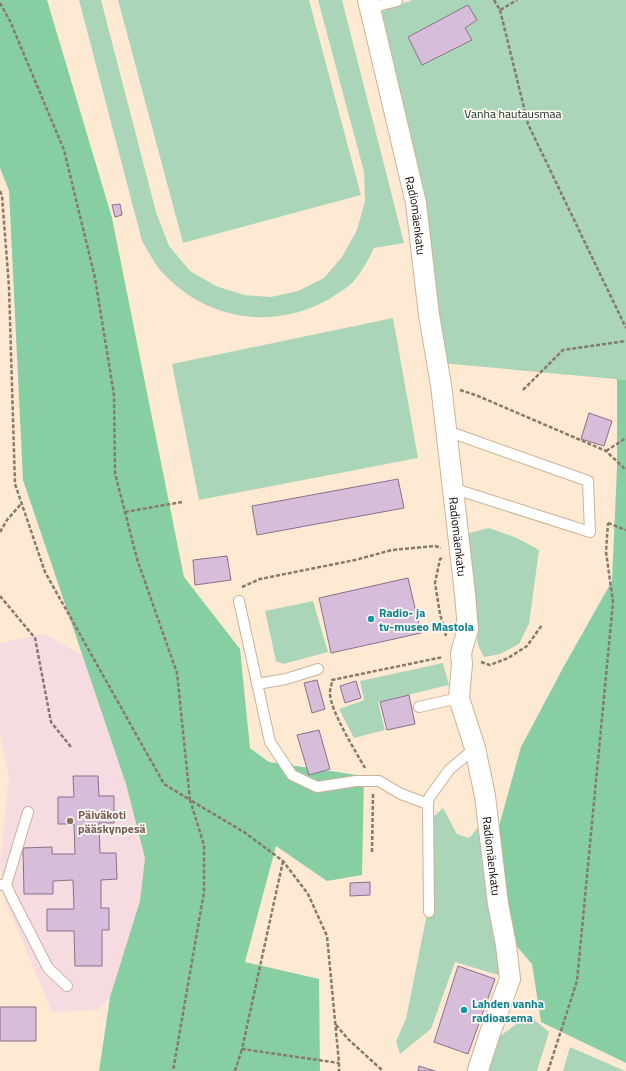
<svg xmlns="http://www.w3.org/2000/svg" width="626" height="1071" font-family="'Titillium Web',sans-serif">
<rect width="100%" height="100%" fill="#feead2"/>
<path fill="#f6dce1" d="M44,634L83,655L126,784L145,858L140,901L110,997L98,1010L52,1012L6,902L0,862L9,777L0,736V643Z"/>
<path fill="#abd5b9" d="M79,0H101L156,212L169,246L190,271L216,286L244,295L271,297L298,291L324,278L342,257L357,230L365,201L364,172L318,0H342L404,243L374,248C368,260 362,272 353,282C347,288 338,293 331,298C288,323 238,324 195,299C183,292 169,280 160,270C153,261 148,251 142,241Z
M118,0H309L361,195L183,243Z
M412,0H626V380L441,363L378,13Z
M393,318L418,458L199,500L172,364Z
M489,528L517,538L539,550L529,624L519,644L500,654L484,657L478,645L465,539L466,534Z
M313,601L328,652L283,664L276,661L265,611Z
M443,663L449,685L378,702L385,730L354,738L339,709L364,700L360,681Z
M443,808L457,834L469,838L483,822L500,937L498,975L455,962L431,1029L400,1054L396,1041L406,1019L426,918L434,915L433,817Z
M529,1015L549,1032L537,1071H487L496,1039Z
M570,1047L625,1071H563Z"/>
<path fill="#87cea3" d="M0,0H47L112,218L184,577L240,649L250,748L269,762L364,776L362,875L327,881L276,846L245,962L319,979L320,1071H99L110,997L140,901L145,858L126,784L23,480L9,191L0,168Z
M617,379L626,380V1063L541,1022L532,964L499,926V826L521,747L564,666L612,581L617,468Z"/>
<path fill="#d6bdd9" stroke="#89718b" d="M468,5L477,20L465,28L472,40L422,65L408,37Z
M120,204L122,215L115,217L112,205Z
M589,413L612,421L604,446L581,439Z
M398,479L404,508L257,535L252,506Z
M227,556L231,580L195,585L193,560Z
M408,578L421,633L331,653L319,598Z
M317,680L325,709L312,713L304,683Z
M356,681L361,698L345,703L340,686Z
M409,695L415,724L387,730L380,702Z
M319,730L330,769L309,775L297,735Z
M73,776H98L99,796H114V823H99L100,853H116L117,879L101,880V908H109V930H102V966H75L74,931H47V909H74L73,880L53,881V894H24L23,848L52,847V854H75L74,824H58V797H74Z
M370,882V895L350,896V883Z
M458,966L495,979L468,1054L434,1042Z
M0,1007H36V1041H0Z
M419,1066L435,1071H418Z"/>
<g fill="none" stroke-linecap="round" stroke-linejoin="round">
<g stroke="#cab296" stroke-width="12">
<path id="lane" d="M370,8L397,1
M447,431L588,481L590,532L452,488
M239,601L270,742L292,775L317,787L356,781H379L401,794L428,804
M257,684L286,679L318,669
M419,707L459,698
M0,885H6L11,896L48,968L67,986
M6,885L28,812
M429,912L428,804L429,798L449,770L475,748"/>
</g>
<g stroke="#cab296" stroke-width="22">
<g id="street">
<path id="s1" d="M368,0L416,203L429,315L441,385L465,594L468,629L461,653L462,664L459,698L475,748L485,796L498,904L506,945L510,979L490,1033L478,1070"/>
</g>
</g>
<path stroke="#887a6a" stroke-width="2.5" stroke-dasharray="4 2" stroke-linecap="butt" d="M494,0L500,10L517,0
M0,3L10,21L64,150L95,278L114,395L115,473L137,559L177,673L190,800L244,832L283,861L308,894L327,936L339,1063V1071
M500,10L528,124L626,328
M0,191L2,196L9,287L15,484L45,572L164,784L190,800L204,845V892L173,1071
M460,390L478,396L606,451L626,470
M523,390L563,350L626,341
M606,451L626,438
M125,512L182,502
M608,523L626,530
M0,532L7,520L21,504
M442,558L440,559L435,583L440,614L446,636
M242,587L260,579L355,560L392,550L435,546L441,548
M0,596L35,638L51,722L71,747
M481,662L490,665L508,658L527,646L542,625
M365,768C356,752 329,709 330,692C330,688 332,684 332,680L443,657
M372,852L373,794
M283,861L242,1049L339,1063
M336,1025L349,1040L383,1071
M235,1071L242,1049
M548,1071L577,981L613,602L606,552L608,523"/>
<use href="#lane" stroke="#fff" stroke-width="10"/>
<use href="#street" stroke="#fff" stroke-width="20"/>
</g>
<g fill="#0f9aa8" stroke="#fffaf4" stroke-width="1.5">
<circle cx="371" cy="619" r="4"/>
<circle cx="464" cy="1010" r="4"/>
</g>
<circle fill="#8d6e63" stroke="#fffaf4" stroke-width="1.5" cx="70" cy="821" r="4"/>
<g text-anchor="middle" dominant-baseline="central" stroke-width="3.5" stroke-linejoin="round" paint-order="stroke">
<g font-size="12" fill="#11301f" stroke="#fffaf4">
<text x="513" y="113">Vanha hautausmaa</text>
</g>
<g font-size="12" fill="#120a02" stroke="#fffaf4">
<text stroke="none"><textPath href="#s1" startOffset="221">Radiomäenkatu</textPath></text>
<text stroke="none"><textPath href="#s1" startOffset="545">Radiomäenkatu</textPath></text>
<text stroke="none"><textPath href="#s1" startOffset="870">Radiomäenkatu</textPath></text>
</g>
<g font-size="12" font-weight="bold" fill="#0d838f" stroke="#fffaf4" text-anchor="start">
<text x="379" y="612">Radio- ja<tspan x="379" dy="14">tv-museo Mastola</tspan></text>
<text x="472" y="1003">Lahden vanha<tspan x="472" dy="14">radioasema</tspan></text>
</g>
<g font-size="12" font-weight="bold" fill="#785e54" stroke="#fffaf4" text-anchor="start">
<text x="78" y="814">Päiväkoti<tspan x="78" dy="14">pääskynpesä</tspan></text>
</g>
</g>
</svg>
